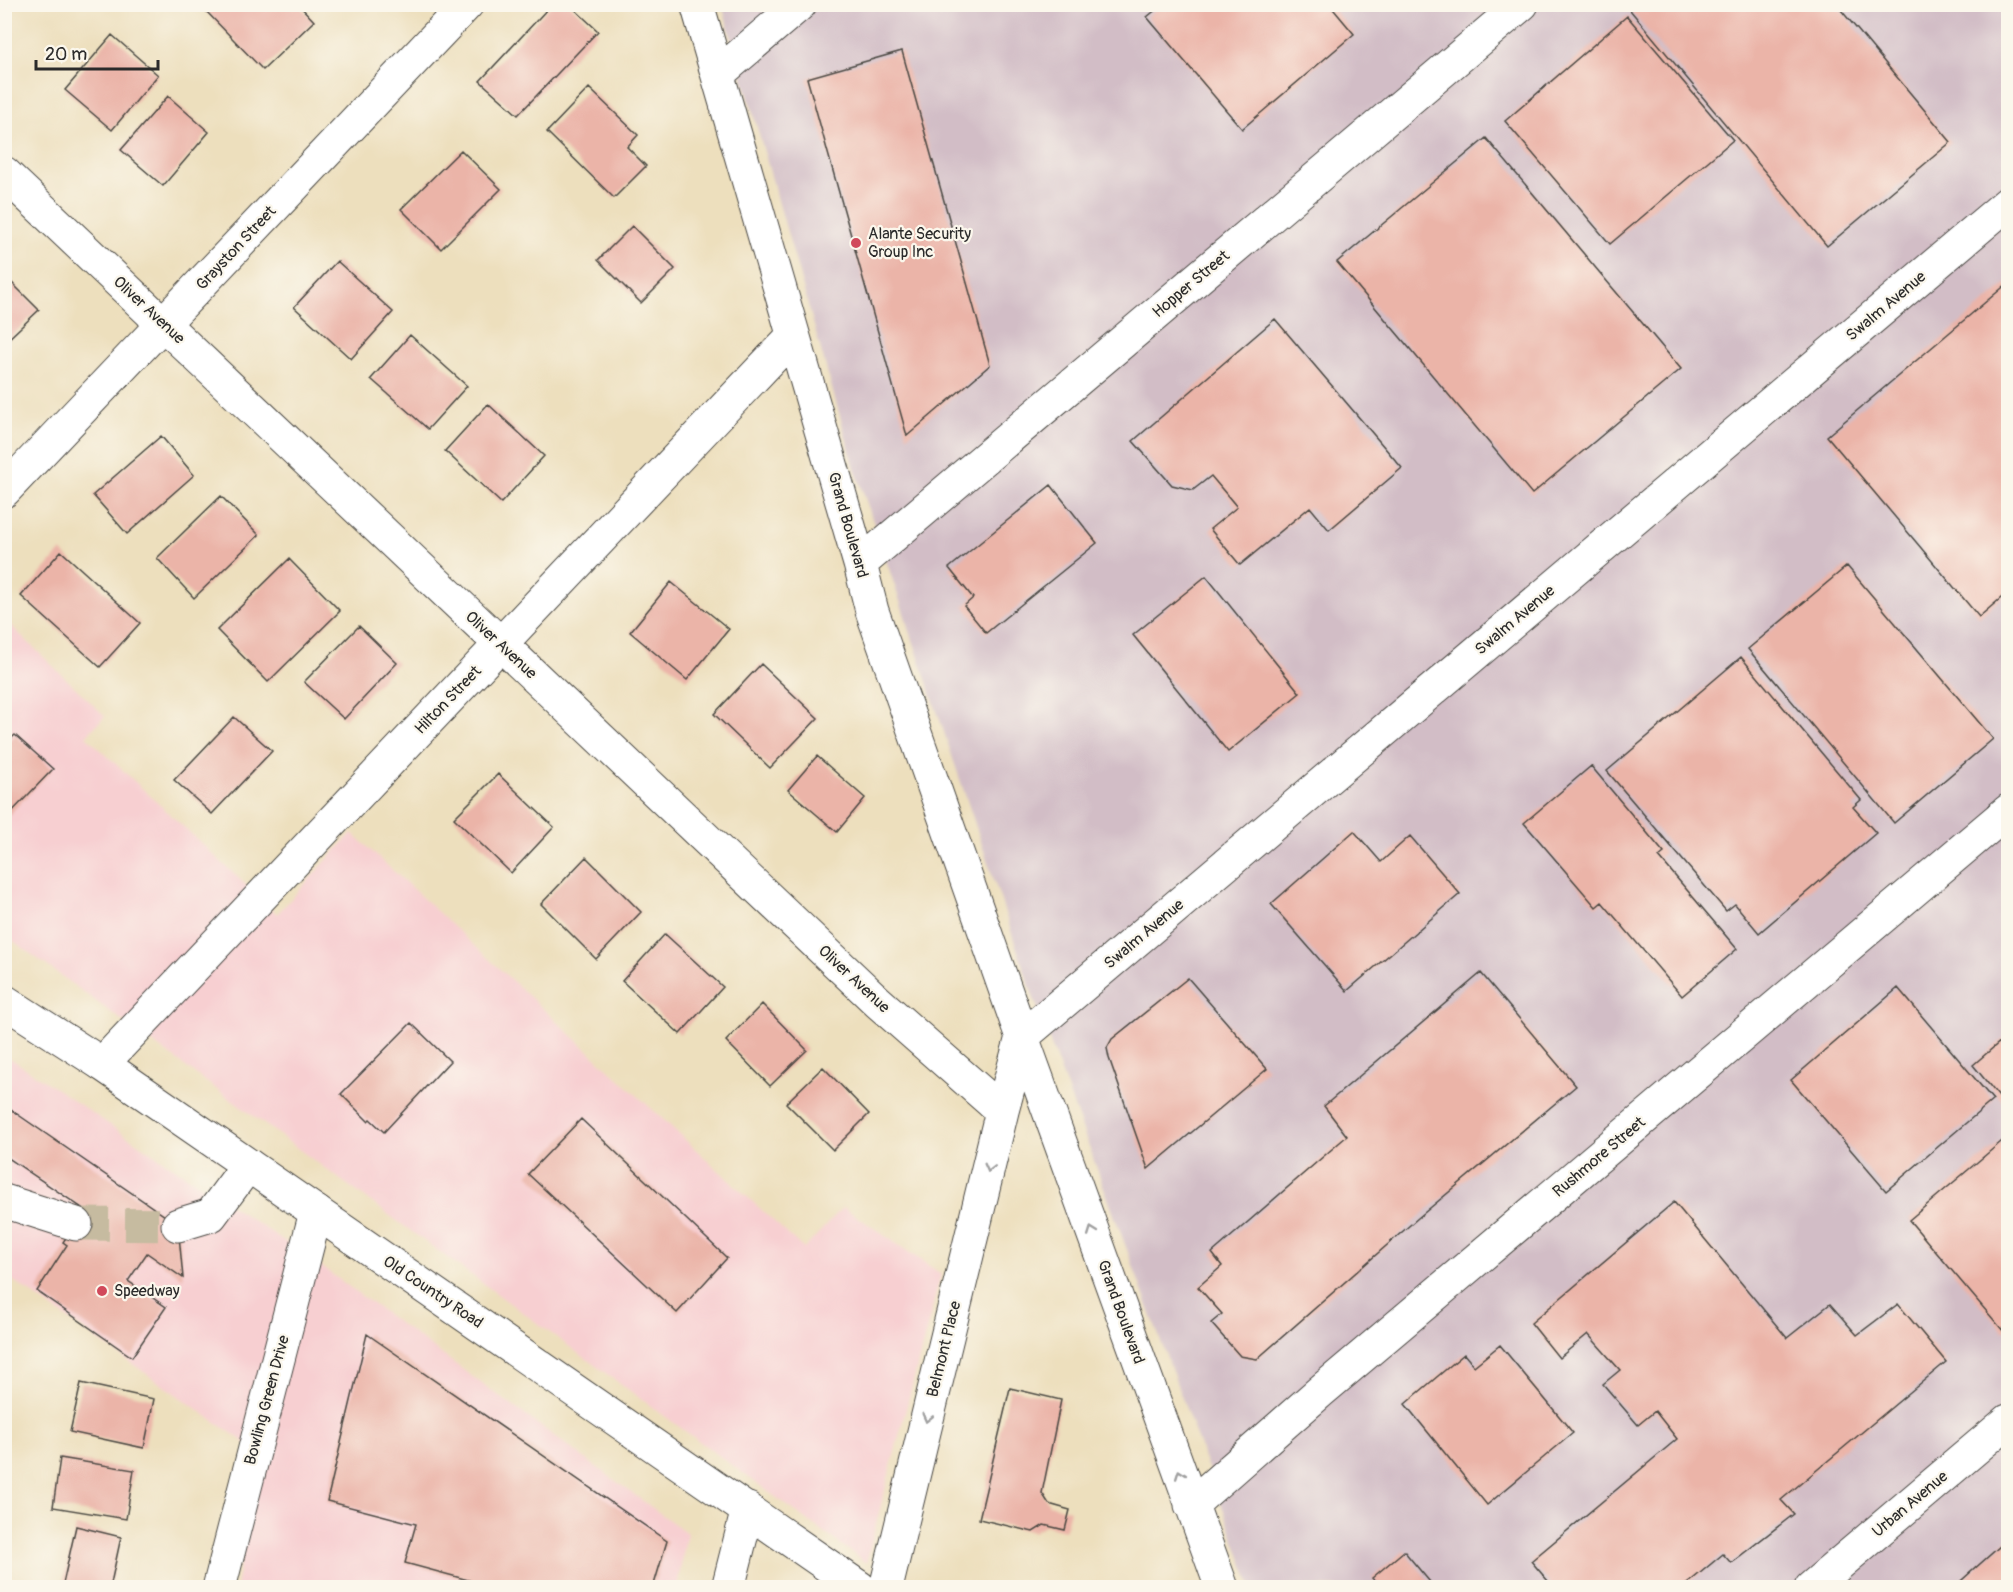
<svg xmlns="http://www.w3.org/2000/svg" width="2013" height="1592" viewBox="0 0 2013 1592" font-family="Pangolin,sans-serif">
<rect width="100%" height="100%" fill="#fbf7ec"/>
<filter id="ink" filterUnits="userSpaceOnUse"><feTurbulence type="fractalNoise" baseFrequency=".0167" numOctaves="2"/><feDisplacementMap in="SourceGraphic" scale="12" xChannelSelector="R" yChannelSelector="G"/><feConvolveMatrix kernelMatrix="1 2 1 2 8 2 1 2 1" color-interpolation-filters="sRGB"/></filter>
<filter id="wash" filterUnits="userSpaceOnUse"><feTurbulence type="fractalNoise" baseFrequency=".008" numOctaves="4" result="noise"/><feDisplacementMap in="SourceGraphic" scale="24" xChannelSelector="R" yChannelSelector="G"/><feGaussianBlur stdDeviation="1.35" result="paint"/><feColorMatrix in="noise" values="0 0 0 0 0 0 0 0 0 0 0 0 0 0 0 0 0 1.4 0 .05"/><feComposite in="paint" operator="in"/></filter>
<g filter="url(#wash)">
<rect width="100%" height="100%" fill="#eddfbd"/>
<path fill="#f7cfd1" d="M4,619L105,716L86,736L277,914L352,833L804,1249L843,1207L941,1274L866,1563L5,935Z
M4,1054L311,1259L687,1533L677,1587H236L260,1453L5,1275Z"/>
<path fill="#d2bdc6" d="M722,5H2008V1587H1252L1033,996L854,465Z"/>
<g id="blocks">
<path fill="#ebb4a8" d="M208,4H298L314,21L263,70L204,9Z
M552,4H569L598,31L518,115L480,81Z
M1163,4H1329L1354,34L1242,129L1147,17Z
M1625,4H1836L1951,142L1827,246Z
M1627,16L1733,140L1610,244L1505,121Z
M112,35L158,75L112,130L65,90Z
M902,51L990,365L907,436L807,78Z
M589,88L638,135L627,147L646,166L614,198L547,132Z
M168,96L209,132L163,186L121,150Z
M1486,138L1681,369L1532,494L1337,262Z
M461,150L501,189L441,249L401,209Z
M632,226L675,269L641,303L598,260Z
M337,261L393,312L351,359L294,307Z
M4,275L39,310L4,343Z
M2008,283V592L1979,617L1827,436Z
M1275,319L1402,468L1329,530L1310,507L1240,565L1210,529L1237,507L1211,476L1193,490L1172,485L1133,441Z
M410,335L467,386L428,429L371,379Z
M488,404L544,456L501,503L445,451Z
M161,436L194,475L127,534L93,495Z
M1051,485L1097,543L986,633L964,606L973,598L949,568Z
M221,496L259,535L194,598L157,558Z
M61,551L140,623L100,667L21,596Z
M289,559L340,611L268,682L217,630Z
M1847,566L1993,739L1894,823L1748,649Z
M1206,576L1300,693L1228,752L1133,635Z
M671,582L729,629L687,680L630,632Z
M359,626L397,663L344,719L304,682Z
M1741,657L1861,800L1853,807L1876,833L1759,933L1735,904L1726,911L1607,771Z
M761,664L818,718L770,768L714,714Z
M234,717L272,751L212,814L174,780Z
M15,735L53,769L4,820V745Z
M817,756L865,798L837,832L788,790Z
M1591,766L1664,853L1659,857L1737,949L1682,996L1602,902L1596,907L1524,823Z
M498,774L554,827L511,873L454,818Z
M1354,831L1381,862L1410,836L1460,894L1347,991L1271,904Z
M586,857L641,912L596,959L541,904Z
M665,934L723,987L680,1034L622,981Z
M1481,973L1576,1086L1418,1218L1257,1359L1240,1356L1211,1323L1222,1314L1198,1287L1222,1266L1212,1253L1347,1136L1324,1106Z
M1188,978L1267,1069L1148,1169L1109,1058L1107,1048L1112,1039Z
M1898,988L1993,1100L1886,1191L1791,1080Z
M762,1004L807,1050L770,1086L726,1041Z
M411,1023L450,1061L384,1132L370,1119L368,1121L341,1094Z
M2008,1035V1108L1973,1065Z
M823,1067L869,1114L833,1150L786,1103Z
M4,1105L178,1225L183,1278L147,1253L128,1281L166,1307L132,1357L37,1291L67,1245L63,1242L85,1210L4,1155Z
M581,1119L727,1258L677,1313L528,1174Z
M2008,1136V1328L2004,1332L1909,1220Z
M1674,1202L1787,1338L1830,1304L1857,1335L1898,1304L1946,1362L1781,1500L1794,1514L1731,1563L1723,1554L1682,1588H1554L1531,1561L1677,1439L1655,1411L1638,1425L1603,1384L1620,1370L1588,1334L1559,1358L1531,1323Z
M367,1334L667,1541L653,1588H470L472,1581L405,1563L416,1524L327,1501Z
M1500,1345L1573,1433L1487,1505L1405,1404L1464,1354L1474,1366Z
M81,1383L154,1399L144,1448L70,1432Z
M1010,1388L1061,1400L1042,1493L1049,1504L1070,1510L1065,1530L1044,1525L1033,1532L979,1519Z
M60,1458L134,1470L126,1519L53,1507Z
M76,1526L121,1537L110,1588H62Z
M2008,1539V1588H1953Z
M1404,1551L1435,1588H1381L1372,1578Z"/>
</g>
</g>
<g filter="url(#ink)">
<use href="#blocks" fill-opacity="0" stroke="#484641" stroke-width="1.5"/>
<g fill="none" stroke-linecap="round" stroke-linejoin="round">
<path stroke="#c6bba0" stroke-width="33" stroke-dasharray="33 16" stroke-linecap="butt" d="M76,1224L178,1225"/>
<defs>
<path id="minor" d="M697,4L860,564L872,611L1022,1037L1222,1588
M718,74L800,4
M4,173L878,1002L1002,1111
M4,491L467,4
M860,564L1522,4
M1022,1037L2008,203
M102,1064L793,336
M4,1201L76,1224
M178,1225L211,1215L248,1165
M1191,1505L1321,1391L2008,811
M219,1588L316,1212
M728,1588L748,1509
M886,1588L1002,1111L1022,1037
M1811,1588L2008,1421"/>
<path id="major" d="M4,1001L102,1064L860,1588"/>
</defs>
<use href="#minor" stroke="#484641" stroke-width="35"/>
<use href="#major" stroke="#484641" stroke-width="35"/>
<use href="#minor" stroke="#fff" stroke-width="33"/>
<use href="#major" stroke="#fff" stroke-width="33"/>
</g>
<defs><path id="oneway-chevron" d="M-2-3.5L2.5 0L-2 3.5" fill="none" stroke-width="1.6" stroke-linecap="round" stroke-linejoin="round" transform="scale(1.5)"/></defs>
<g stroke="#a0a0a0">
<use href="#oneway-chevron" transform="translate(989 1168) rotate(104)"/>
<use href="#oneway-chevron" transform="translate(1092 1231) rotate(-110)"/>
<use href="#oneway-chevron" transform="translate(927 1418) rotate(104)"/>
<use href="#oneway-chevron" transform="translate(1180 1474) rotate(-110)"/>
</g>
</g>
<g fill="#d1495b" stroke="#fbf7ec" stroke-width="2">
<circle cx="856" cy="243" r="6"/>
<circle cx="102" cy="1291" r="6"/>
</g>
<g text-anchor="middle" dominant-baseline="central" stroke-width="4.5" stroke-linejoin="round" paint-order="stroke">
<g font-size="16" fill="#2b2b2b" stroke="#fbf7ec" text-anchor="start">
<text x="868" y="234">Alante Security<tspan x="868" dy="18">Group Inc</tspan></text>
<text x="114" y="1291">Speedway</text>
</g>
<g font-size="16" fill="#2b2b2b" stroke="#fbf7ec">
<text transform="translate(236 248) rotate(-47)">Grayston Street</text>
<text transform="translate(1191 284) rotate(-40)">Hopper Street</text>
<text transform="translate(1886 306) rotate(-40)">Swalm Avenue</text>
<text transform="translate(149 310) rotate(43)">Oliver Avenue</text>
<text transform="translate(848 525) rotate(74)">Grand Boulevard</text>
<text transform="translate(1515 620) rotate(-40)">Swalm Avenue</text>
<text transform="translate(501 645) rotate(43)">Oliver Avenue</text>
<text transform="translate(448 700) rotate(-46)">Hilton Street</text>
<text transform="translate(1144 934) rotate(-40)">Swalm Avenue</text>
<text transform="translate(854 979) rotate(43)">Oliver Avenue</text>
<text transform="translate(1599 1157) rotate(-40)">Rushmore Street</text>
<text transform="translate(433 1292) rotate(34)">Old Country Road</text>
<text transform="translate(1121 1312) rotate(70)">Grand Boulevard</text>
<text transform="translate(944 1349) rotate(-76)">Belmont Place</text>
<text transform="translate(267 1400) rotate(-75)">Bowling Green Drive</text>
<text transform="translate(1910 1504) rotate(-40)">Urban Avenue</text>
</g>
</g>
<rect width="2013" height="1592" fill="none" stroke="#fbf7ec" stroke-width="24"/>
<path d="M36 60v9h122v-9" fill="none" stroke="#2b2b2b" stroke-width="3"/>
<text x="45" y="60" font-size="18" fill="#2b2b2b" stroke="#fbf7ec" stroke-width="4.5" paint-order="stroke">20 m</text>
</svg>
